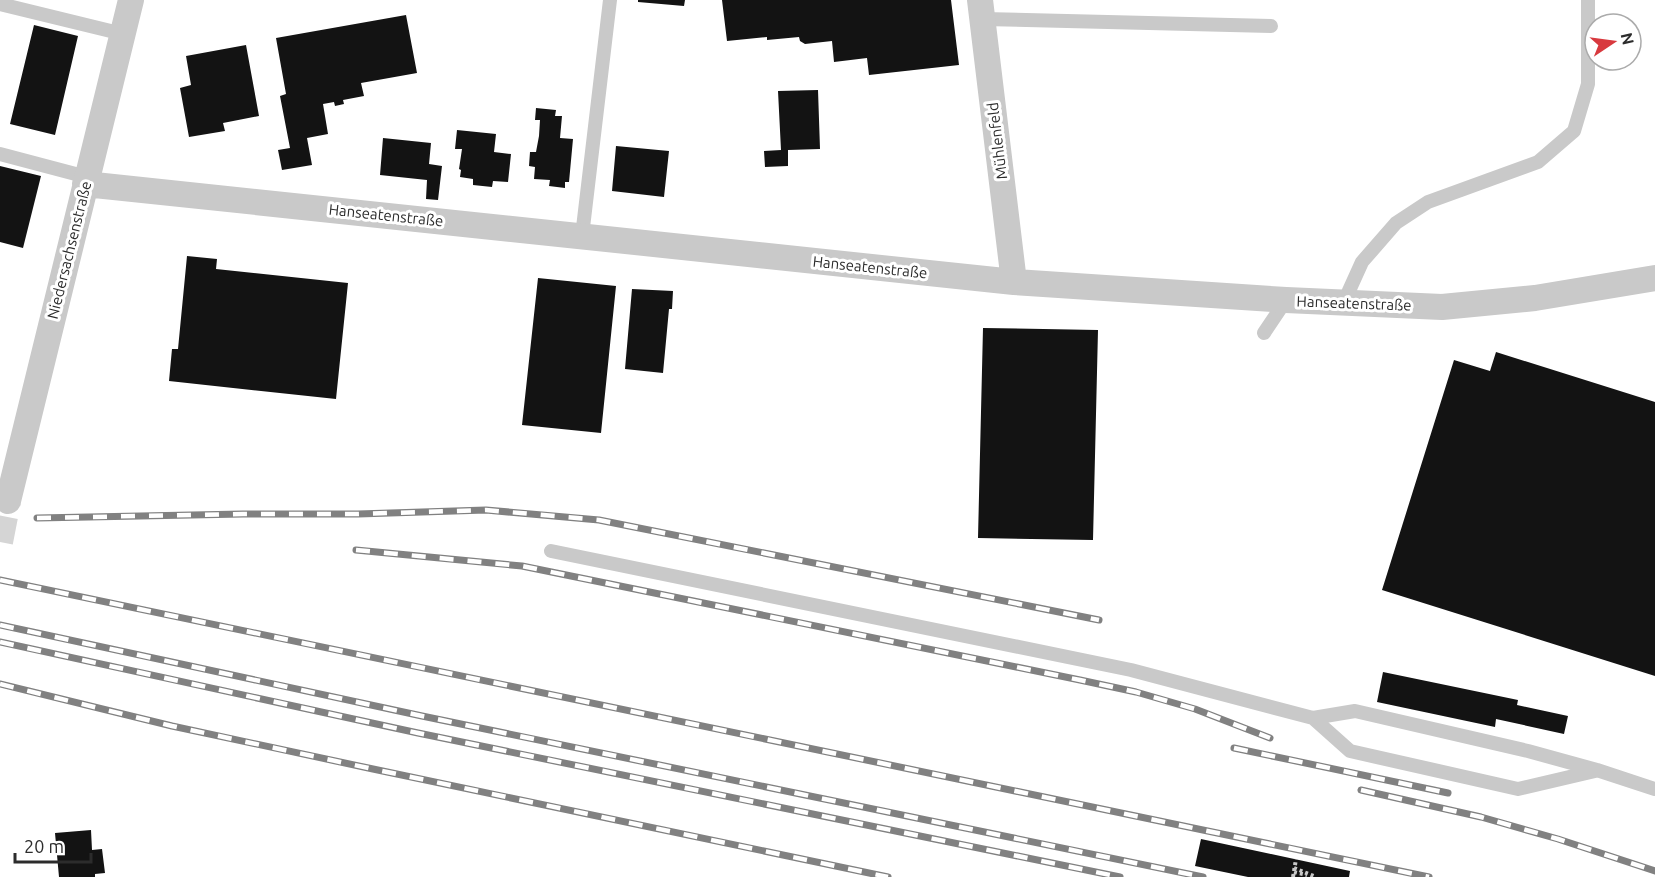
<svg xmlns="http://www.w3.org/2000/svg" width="1655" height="877" viewBox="0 0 1655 877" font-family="Ubuntu,sans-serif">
<rect width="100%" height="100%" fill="#fff"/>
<path fill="#131313" d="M638,0H685L684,6L638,2Z
M722,0H951L959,65L869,75L867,58L834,62L832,41L805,44L800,41L799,37L767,40V37L727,41Z
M406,15L417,73L361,83L364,96L343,100L344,104L335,106L334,102L323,104L328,134L307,138L312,165L282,170L278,150L290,148L280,96L286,94L276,38Z
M34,25L78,36L55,135L10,124Z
M246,45L259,116L223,123L225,131L189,137L180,88L191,85L186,56Z
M818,90L820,149L788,150V166L765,167L764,151L781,150L778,91Z
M536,108L556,110L555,116H562L560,138L573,139L569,182H565V188L549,186L550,180L534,179L535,167L529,166L530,152H536L539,136L540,120H535Z
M457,130L496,134L494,152L511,154L508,182L493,181L492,187L473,185V179L460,177L461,170L459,169L462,149H455Z
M383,138L431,143L429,164L442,166L438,200L426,199L427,180L380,175Z
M616,146L669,151L664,197L612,191Z
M0,166L41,176L23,248L0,242Z
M187,256L217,259L216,269L348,283L336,399L169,381L172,349H178Z
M538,278L616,286L601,433L522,425Z
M632,289L673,291L672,309H669L663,373L625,369Z
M983,328L1098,330L1093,540L978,538Z
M1496,352L1655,402V676L1382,590L1454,360L1490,371Z
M1383,672L1518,700L1517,705L1568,716L1564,734L1496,719L1495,727L1377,702Z
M91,830L92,850L102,849L105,873L95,874V877H59L55,833Z
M1201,839L1350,871L1349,877H1248L1195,866Z"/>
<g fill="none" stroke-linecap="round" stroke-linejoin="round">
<path stroke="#d5d5d5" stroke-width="26" stroke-dasharray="26 13" stroke-linecap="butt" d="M0,542L8,501"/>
<path stroke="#c9c9c9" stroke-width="4" stroke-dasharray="3 3" stroke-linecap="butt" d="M1294,868L1316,877
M1294,872L1307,875
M1293,877L1296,859"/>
<path stroke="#c9c9c9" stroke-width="14" d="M0,4L123,34
M983,19L1271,26
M0,154L87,177
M582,236L610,0
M1343,304L1362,262L1396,223L1428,202L1538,162L1574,131L1588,84V0
M1264,333L1286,300
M551,551L1131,670L1313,718L1355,711L1528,751L1597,770L1655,789
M1313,718L1350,751L1518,789L1595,771"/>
<path stroke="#c9c9c9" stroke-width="26" d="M980,0L1014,282
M85,184L1014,282L1286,300L1442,307L1535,298L1655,278
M8,501L131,0"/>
<defs>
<path id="rail" d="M37,518L243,514H358L486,510L599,520L1099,620
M356,550L522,566L1080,680L1136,692L1195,709L1270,738
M0,580L1429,877
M0,625L422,716L1203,877
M0,642L418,733L1120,877
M0,684L172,726L373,769L888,877
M1234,748L1448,793
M1361,790L1481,817L1558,839L1655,871"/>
</defs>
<use href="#rail" stroke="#818181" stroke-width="7"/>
<use href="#rail" stroke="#fff" stroke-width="4.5" stroke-dasharray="14" stroke-linecap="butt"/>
</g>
<g text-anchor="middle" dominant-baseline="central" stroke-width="6" stroke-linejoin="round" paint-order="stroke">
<g font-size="15" fill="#2c2c2c" stroke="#fff">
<text transform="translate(997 141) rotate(-97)">Mühlenfeld</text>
<text transform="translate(386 215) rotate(6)">Hanseatenstraße</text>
<text transform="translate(69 250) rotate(-76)">Niedersachsenstraße</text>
<text transform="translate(870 267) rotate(6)">Hanseatenstraße</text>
<text transform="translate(1354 303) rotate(2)">Hanseatenstraße</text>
</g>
</g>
<g transform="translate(1613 42) rotate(77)"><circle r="28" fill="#ffffff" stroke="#ababab" stroke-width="1.5"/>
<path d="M0-4.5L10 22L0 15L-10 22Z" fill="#d8393e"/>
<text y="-9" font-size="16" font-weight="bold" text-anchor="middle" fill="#2c2c2c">N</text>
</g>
<path d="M15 853v9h76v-9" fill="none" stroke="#2c2c2c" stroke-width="3"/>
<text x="24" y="853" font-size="18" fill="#2c2c2c" stroke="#ffffff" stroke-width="4.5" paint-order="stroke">20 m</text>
</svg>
